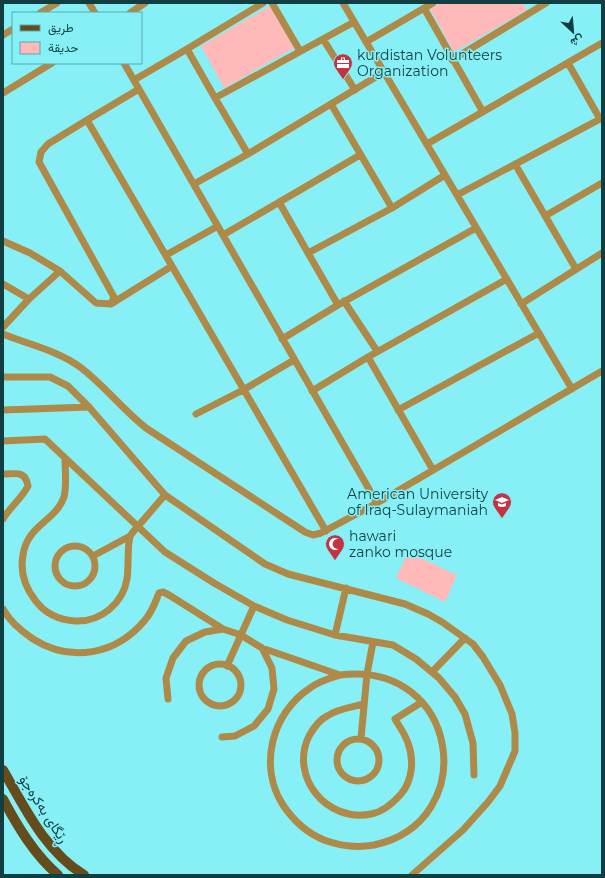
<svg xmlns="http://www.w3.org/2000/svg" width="605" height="878" viewBox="0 0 605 878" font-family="Montserrat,Vazirmatn,sans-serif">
<rect width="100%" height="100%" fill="#87f0f6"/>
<path fill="#feb9b8" d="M441,3H523L527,10L454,52L430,9Z
M270,6L294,48L224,88L201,46Z
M408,552L457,575L445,602L396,578Z"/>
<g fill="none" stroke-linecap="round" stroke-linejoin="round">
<path stroke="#ae8947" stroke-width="7" d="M89,3L95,13
M272,3L300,51
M343,3L572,389
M424,8L483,112
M40,13L57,3
M130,13L145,3
M3,35L13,29
M323,39L355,90
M366,42L433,3
M452,60L546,3
M124,63L377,503
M568,63L600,119
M134,80L187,49
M3,93L52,63
M215,98L187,49L263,3
M331,104L392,208
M87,120L326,531
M427,144L602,43
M248,154L384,72
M515,164L576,269
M194,184L248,154L215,98L354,22
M457,195L602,118
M279,202L308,253
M545,216L602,183
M223,235L360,155
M3,241L30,253L60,271
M166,255L218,226
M3,284L29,299
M344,301L377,351
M111,304L172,266
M521,304L602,253
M338,305L476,228
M3,327L29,299L60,271L96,303L111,304L114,297L39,162L41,152L48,144L87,120L139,89
M3,334C27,344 59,351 80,367C104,385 122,409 146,428L305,532L313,535L321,533L377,503L602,371
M282,339L338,305L308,253L392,208L445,175
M3,377H50L68,386L89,407L165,495L265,564L288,574L405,604L428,614L442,622L473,644L483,657L500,685L512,714L515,733V751L500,786L488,802L463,830L412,875
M312,391L368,357
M3,410L89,407
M398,410L539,333
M196,414L243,390L294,360
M3,441L45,439L165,552L214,583L254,606L287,620L335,635L393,645L416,659L439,678L455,697L465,714L473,743L474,775
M65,458C65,470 67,485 64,497C56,521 27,525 23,555C20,571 25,587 35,600C45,614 59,620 76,621C101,622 123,603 127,579C129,568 127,546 130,537C131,533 137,528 139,525C148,515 156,505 165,495
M433,470L368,357L507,279
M3,474C16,474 25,470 28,486C22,498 10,507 3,519
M55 566a20 20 0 1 1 40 0a20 20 0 1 1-40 0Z
M93,556L130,536
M3,609C10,622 21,631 33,639C71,663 116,655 145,620C152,612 155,603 159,593L163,592L169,595L223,629L241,635L262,648L340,675C460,660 482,822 374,845C357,848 340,846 324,840C307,833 293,820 283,805C258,766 272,713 310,688C319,681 330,678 340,675
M335,635L346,588
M199 685a21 21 0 1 1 42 0a21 21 0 1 1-42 0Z
M227,666L254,606
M432,672L465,638
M168,699L166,678L173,658L186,641L205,632L223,629
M364,704C352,707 337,709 327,716C319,720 313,729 309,736C289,777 327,823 371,814C383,812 393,803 401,794C413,780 414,759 408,743C405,734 399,726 395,719L422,702
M222,737L235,736L254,726L268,709L274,689L272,668L262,648
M361,738L367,674L373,642
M337 760a21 21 0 1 1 42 0a21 21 0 1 1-42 0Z"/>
<path stroke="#654c1d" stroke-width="10" d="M3,770C25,808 45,851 84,875
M3,799C18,827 34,854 58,875"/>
</g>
<defs>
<symbol id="office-pin" viewBox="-11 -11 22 30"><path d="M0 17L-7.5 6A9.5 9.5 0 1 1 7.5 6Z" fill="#c43342" stroke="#87f0f6"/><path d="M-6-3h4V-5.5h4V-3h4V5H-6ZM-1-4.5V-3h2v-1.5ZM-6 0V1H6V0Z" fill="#fff"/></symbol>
<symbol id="university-pin" viewBox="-11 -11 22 30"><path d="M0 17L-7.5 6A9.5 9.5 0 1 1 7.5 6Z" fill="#c43342" stroke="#87f0f6"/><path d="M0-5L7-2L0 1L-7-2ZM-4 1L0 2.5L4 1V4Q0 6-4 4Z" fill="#fff"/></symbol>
<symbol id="mosque-pin" viewBox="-11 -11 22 30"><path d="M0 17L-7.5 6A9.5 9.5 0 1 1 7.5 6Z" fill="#c43342" stroke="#87f0f6"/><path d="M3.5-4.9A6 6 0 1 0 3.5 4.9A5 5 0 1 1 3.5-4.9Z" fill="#fff"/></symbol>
</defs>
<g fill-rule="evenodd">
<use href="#office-pin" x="332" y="52" width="22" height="30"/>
<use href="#university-pin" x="491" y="491" width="22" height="30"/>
<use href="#mosque-pin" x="324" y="533" width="22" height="30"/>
</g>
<g text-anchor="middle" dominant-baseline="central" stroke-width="3" stroke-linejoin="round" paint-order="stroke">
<g font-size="14" fill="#103e41" stroke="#87f0f6" text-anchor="start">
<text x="357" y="55">kurdistan Volunteers<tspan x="357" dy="16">Organization</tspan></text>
<text x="488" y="494" text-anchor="end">American University<tspan x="488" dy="16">of Iraq-Sulaymaniah</tspan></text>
<text x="349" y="536">hawari<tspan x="349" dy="16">zanko mosque</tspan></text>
</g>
<g font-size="14" fill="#103e41" stroke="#87f0f6">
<text transform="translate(44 809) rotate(57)">ڕێگای بەکرەجۆ</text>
</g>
</g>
<rect width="605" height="878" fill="none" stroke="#103e41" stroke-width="8"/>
<rect x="12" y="12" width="130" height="52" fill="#87f0f6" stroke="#57a9ae"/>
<rect x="20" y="25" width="20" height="6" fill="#654c1d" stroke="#57a9ae"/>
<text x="48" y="32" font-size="12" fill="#103e41">طريق</text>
<rect x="20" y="42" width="20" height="12" fill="#feb9b8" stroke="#57a9ae"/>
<text x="48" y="52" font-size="12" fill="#103e41">حديقة</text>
<g transform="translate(573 32) rotate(154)" stroke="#87f0f6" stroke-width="3" paint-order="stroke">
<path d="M0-3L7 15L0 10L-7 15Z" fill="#103e41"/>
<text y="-6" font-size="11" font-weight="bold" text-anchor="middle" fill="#103e41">ش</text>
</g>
</svg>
